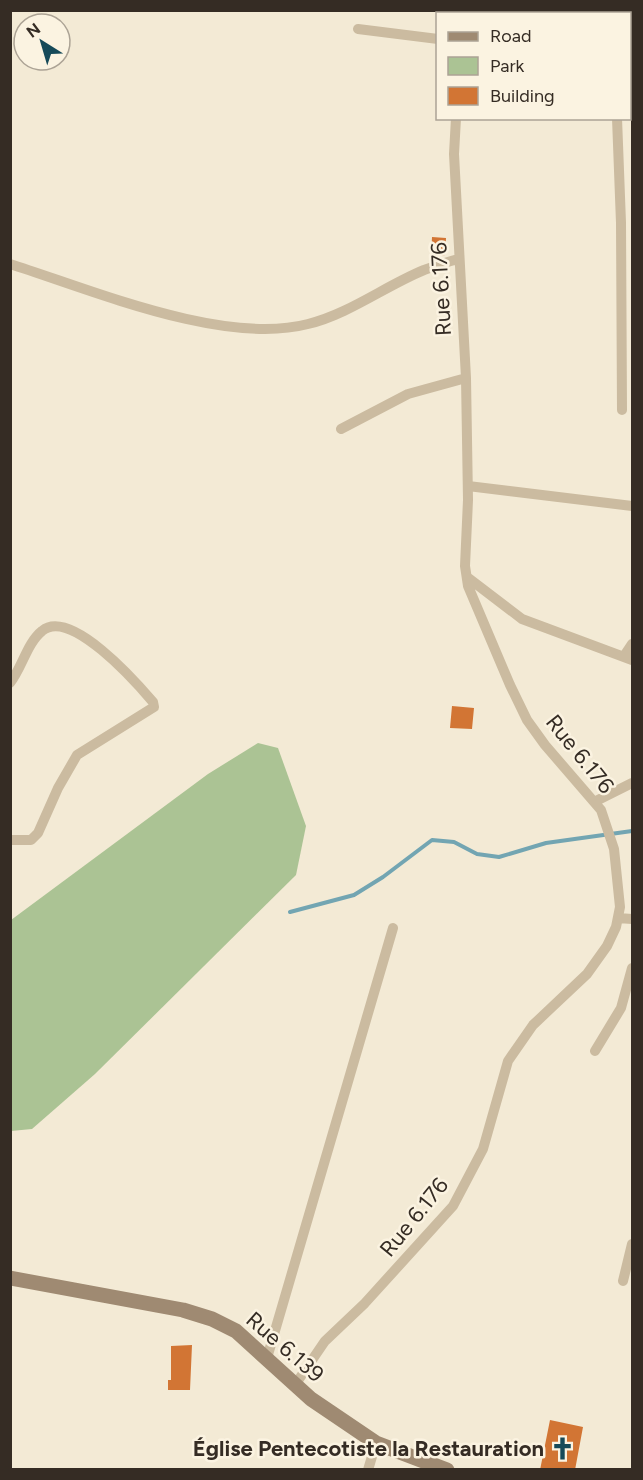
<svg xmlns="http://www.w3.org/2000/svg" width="643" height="1480" viewBox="0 0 643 1480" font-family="Figtree,sans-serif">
<rect width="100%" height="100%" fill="#f3ead5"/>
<path fill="#abc394" d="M258,743L278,748L306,826L296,875L95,1074L32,1129L11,1131V920L208,774Z"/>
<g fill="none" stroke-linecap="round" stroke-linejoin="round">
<path stroke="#72a5b2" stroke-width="4" d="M290,912L354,895L383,877L432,840L454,842L477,854L499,857L546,843L632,831"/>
</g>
<path fill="#d27534" d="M432,237L446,238L445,255L431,258Z
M452,706L474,708L472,729L450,728Z
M192,1345L190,1390H168V1380H171V1346Z
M550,1420L583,1427L575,1470H540Z"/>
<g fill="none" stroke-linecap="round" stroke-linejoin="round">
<path stroke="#cbbba0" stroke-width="10" d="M448,10L449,14
M607,14L618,10
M358,29L438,39
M630,91H632
M617,118L621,223L622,410
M10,264C92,290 224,346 308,324C349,314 385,286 424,270C435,266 447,262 458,259
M341,429L408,394L466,378
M468,486L632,506
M467,577L522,619L632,660
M624,656L632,644
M10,683C22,668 27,643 42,631C70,607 136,682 153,702L154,707L77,755L58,788L38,833L31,840H10
M596,801L632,783
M618,918L632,919
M595,1051L621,1008L632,968
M623,1281L632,1244
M267,1358L393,928
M295,1385L325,1341L365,1303L453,1206L483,1149L508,1061L533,1025L587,974L607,946L616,927L620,907L614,849L601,810L545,745L527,720L510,685L468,586L465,566L468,500L466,378L454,154L456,118
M368,1470L376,1443"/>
<path stroke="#9f8a72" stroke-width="15" d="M10,1278L183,1310L212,1319L236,1331L311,1399L376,1443L447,1470"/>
</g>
<defs>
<symbol id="church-bare" viewBox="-9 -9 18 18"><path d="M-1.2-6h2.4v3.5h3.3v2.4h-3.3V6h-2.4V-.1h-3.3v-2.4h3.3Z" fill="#164a59" stroke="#fbf3e1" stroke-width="2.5" paint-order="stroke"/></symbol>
</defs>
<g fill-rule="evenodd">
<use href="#church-bare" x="546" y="1432" width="33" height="33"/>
</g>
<g text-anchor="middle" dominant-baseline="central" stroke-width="5" stroke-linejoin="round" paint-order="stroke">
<g font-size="22" fill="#352c24" stroke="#fbf3e1">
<text transform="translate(441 289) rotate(-93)">Rue 6.176</text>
<text transform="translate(580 754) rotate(51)">Rue 6.176</text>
<text transform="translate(414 1217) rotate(-51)">Rue 6.176</text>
<text transform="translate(285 1347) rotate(41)">Rue 6.139</text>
</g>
<g font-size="22" font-weight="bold" fill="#352c24" stroke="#fbf3e1" text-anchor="end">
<text x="544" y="1448">Église Pentecotiste la Restauration</text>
</g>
</g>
<rect width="643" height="1480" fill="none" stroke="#352c24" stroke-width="24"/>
<rect x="436" y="12" width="195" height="108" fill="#fbf3e1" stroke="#aca395" stroke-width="1.5"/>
<rect x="448" y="32" width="30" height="9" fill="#9f8a72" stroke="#aca395" stroke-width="1.5"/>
<text x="490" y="42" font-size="18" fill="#352c24">Road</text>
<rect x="448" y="57" width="30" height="18" fill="#abc394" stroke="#aca395" stroke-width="1.5"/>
<text x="490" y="72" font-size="18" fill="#352c24">Park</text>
<rect x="448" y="87" width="30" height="18" fill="#d27534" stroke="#aca395" stroke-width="1.5"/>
<text x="490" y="102" font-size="18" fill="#352c24">Building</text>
<g transform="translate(42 42) rotate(323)"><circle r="28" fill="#fbf3e1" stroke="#aca395" stroke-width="1.5"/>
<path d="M0-4.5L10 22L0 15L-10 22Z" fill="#164a59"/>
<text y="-9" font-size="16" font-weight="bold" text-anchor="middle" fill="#352c24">N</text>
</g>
</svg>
